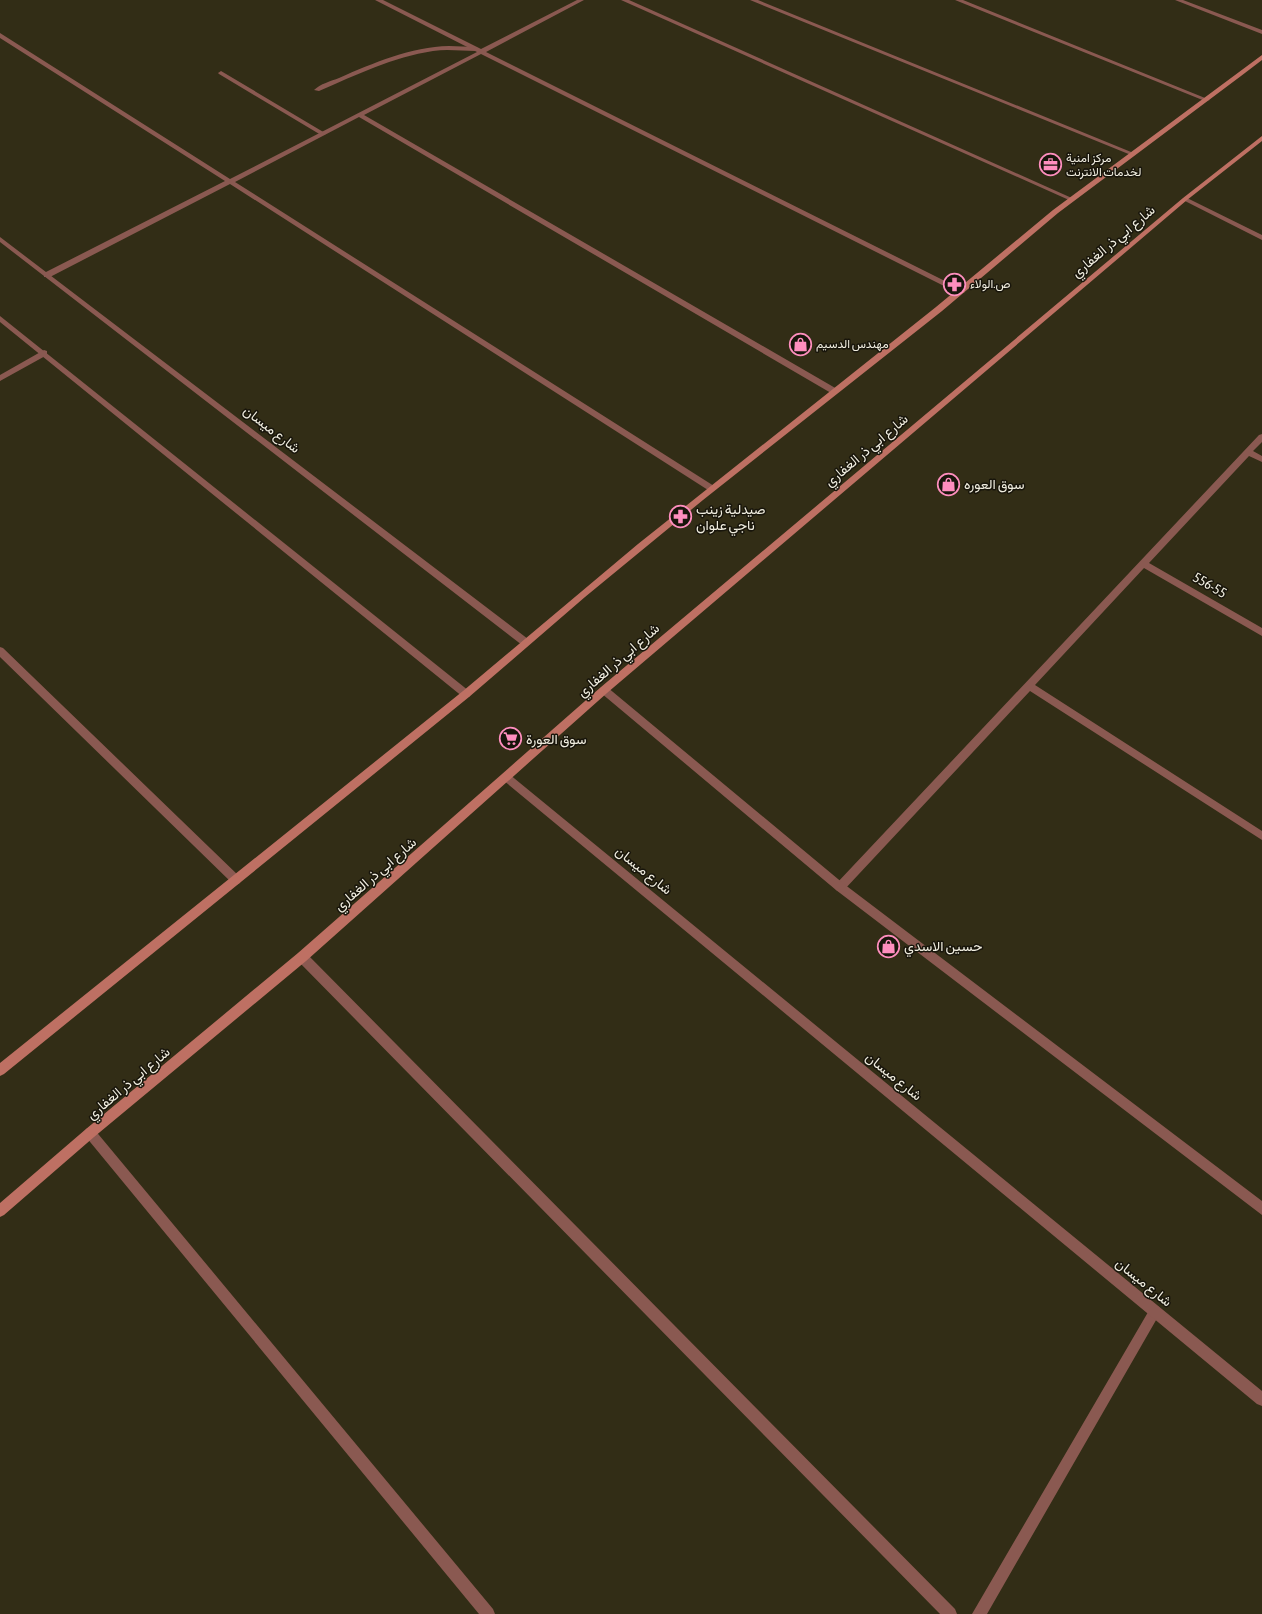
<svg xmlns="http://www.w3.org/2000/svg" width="1262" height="1614" viewBox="0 0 1262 1614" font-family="'Asap Condensed',Vazirmatn,sans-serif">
<rect width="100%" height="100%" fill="#322d16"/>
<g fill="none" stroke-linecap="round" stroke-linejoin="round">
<path fill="#8a5951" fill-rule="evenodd" d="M449,46L476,47L479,49L476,51C462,51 447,49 433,51C393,57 356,75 319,91L314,90C320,84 331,81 339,78C373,63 411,47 449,46Z
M221,71L325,133L326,134L321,135L219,74L218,73Z"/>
<path fill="#8a5951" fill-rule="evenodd" d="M375,0H383L481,49L577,0H584L486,52L965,291L964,293H958L481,54L364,115L837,389V393H831L359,117L235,182L714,486V490H708L230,184L50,277H44V273L225,181L0,38V33L230,179L477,52Z
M621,0H629L1074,199L1069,200Z
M750,0H758L1136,154L1131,155Z
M955,0H963L1210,100L1205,101Z
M1175,0H1183L1262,30V34Z
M1183,198H1187L1262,235V240L1183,200Z
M44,350L47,351V355L0,381V375Z
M1262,434V442L1253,451L1262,456V462L1249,456L1149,563L1262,628V636L1144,568L1035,685L1262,831V840L1030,691L844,890L840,892L836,890L835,887L836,884L1259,435Z
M0,647L3,648L240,877L241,880L240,883L236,885L232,883L0,657Z
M302,952L306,953L955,1609L957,1614H940L298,961L297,957L298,953Z
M90,1127L94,1129L493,1609L495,1614H479L86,1137L84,1133L86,1129Z
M1155,1305L1159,1307L1161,1311L1159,1315L987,1614H972L1151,1307Z"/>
<path fill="#8a5951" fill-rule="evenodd" d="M0,237L528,639L530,642L528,645H522L0,242Z
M0,316L469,691L471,694L469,697H463L0,322Z
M604,686L607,687L844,884L1262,1201V1215L836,890L601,693L599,690Z
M506,773L509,774L1262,1391V1406L1257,1404L503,780L501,777L503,774Z"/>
<path fill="#be7063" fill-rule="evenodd" d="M1262,55V60L1241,76L1058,213L942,311L703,500L585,597L469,697L4,1074L0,1076V1063L463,691L638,544L936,307L1053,210Z
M1262,136V141L1187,200L607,693L306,961L94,1137L4,1215L0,1217V1203L86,1129L298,953L601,687L1183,198Z"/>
</g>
<defs>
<symbol id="office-ring" viewBox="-11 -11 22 22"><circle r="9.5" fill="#18150b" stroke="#fe8ebe" stroke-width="1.5"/><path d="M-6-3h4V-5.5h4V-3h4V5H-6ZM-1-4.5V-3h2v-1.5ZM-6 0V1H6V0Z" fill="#fe8ebe"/></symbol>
<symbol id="pharmacy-ring" viewBox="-11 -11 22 22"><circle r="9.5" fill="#18150b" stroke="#fe8ebe" stroke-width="1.5"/><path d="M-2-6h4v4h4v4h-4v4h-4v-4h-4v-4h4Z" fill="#fe8ebe"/></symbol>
<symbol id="shop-ring" viewBox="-11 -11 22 22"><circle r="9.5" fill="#18150b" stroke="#fe8ebe" stroke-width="1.5"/><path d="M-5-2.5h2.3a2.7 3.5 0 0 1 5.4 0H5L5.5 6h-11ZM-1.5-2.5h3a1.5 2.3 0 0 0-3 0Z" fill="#fe8ebe"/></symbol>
<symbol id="supermarket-ring" viewBox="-11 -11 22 22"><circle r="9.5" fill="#18150b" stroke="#fe8ebe" stroke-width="1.5"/><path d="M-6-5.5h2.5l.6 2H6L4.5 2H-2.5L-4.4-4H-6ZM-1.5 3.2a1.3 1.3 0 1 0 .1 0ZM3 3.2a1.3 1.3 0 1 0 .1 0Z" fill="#fe8ebe"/></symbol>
</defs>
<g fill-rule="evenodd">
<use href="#office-ring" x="1038" y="152" width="25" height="25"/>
<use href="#pharmacy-ring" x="942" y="272" width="25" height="25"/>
<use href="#shop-ring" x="788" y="332" width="25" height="25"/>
<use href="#shop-ring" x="936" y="472" width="25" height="25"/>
<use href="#pharmacy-ring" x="668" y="504" width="25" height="25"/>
<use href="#supermarket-ring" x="498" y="726" width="25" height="25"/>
<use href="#shop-ring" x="876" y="934" width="25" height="25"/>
</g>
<g text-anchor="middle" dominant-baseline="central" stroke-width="3" stroke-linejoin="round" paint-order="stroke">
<g font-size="12" fill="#f1eee0" stroke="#18150b" text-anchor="start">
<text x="1066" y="158">مركز امنية<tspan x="1066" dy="14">لخدمات الانترنت</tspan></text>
<text x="970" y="284">ص.الولاء</text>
<text x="816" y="344">مهندس الدسيم</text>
</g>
<g font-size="14" fill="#f1eee0" stroke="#18150b">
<text transform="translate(1113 241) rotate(-40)">شارع ابي ذر الغفاري</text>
<text transform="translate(272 429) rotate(38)">شارع ميسان</text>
<text transform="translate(866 450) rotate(-40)">شارع ابي ذر الغفاري</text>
<text transform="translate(1210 585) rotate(30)">556-55</text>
<text transform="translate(618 660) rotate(-41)">شارع ابي ذر الغفاري</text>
<text transform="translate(644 870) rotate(39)">شارع ميسان</text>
<text transform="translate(375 874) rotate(-41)">شارع ابي ذر الغفاري</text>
<text transform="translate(894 1076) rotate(39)">شارع ميسان</text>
<text transform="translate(128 1083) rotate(-40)">شارع ابي ذر الغفاري</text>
<text transform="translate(1144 1282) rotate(39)">شارع ميسان</text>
</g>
<g font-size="14" fill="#f1eee0" stroke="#18150b" text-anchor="start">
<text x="964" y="484">سوق العوره</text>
<text x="696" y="509">صيدلية زينب<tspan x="696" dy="16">ناجي علوان</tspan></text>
<text x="526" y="739">سوق العورة</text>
<text x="904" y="946">حسين الاسدي</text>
</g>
</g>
</svg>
